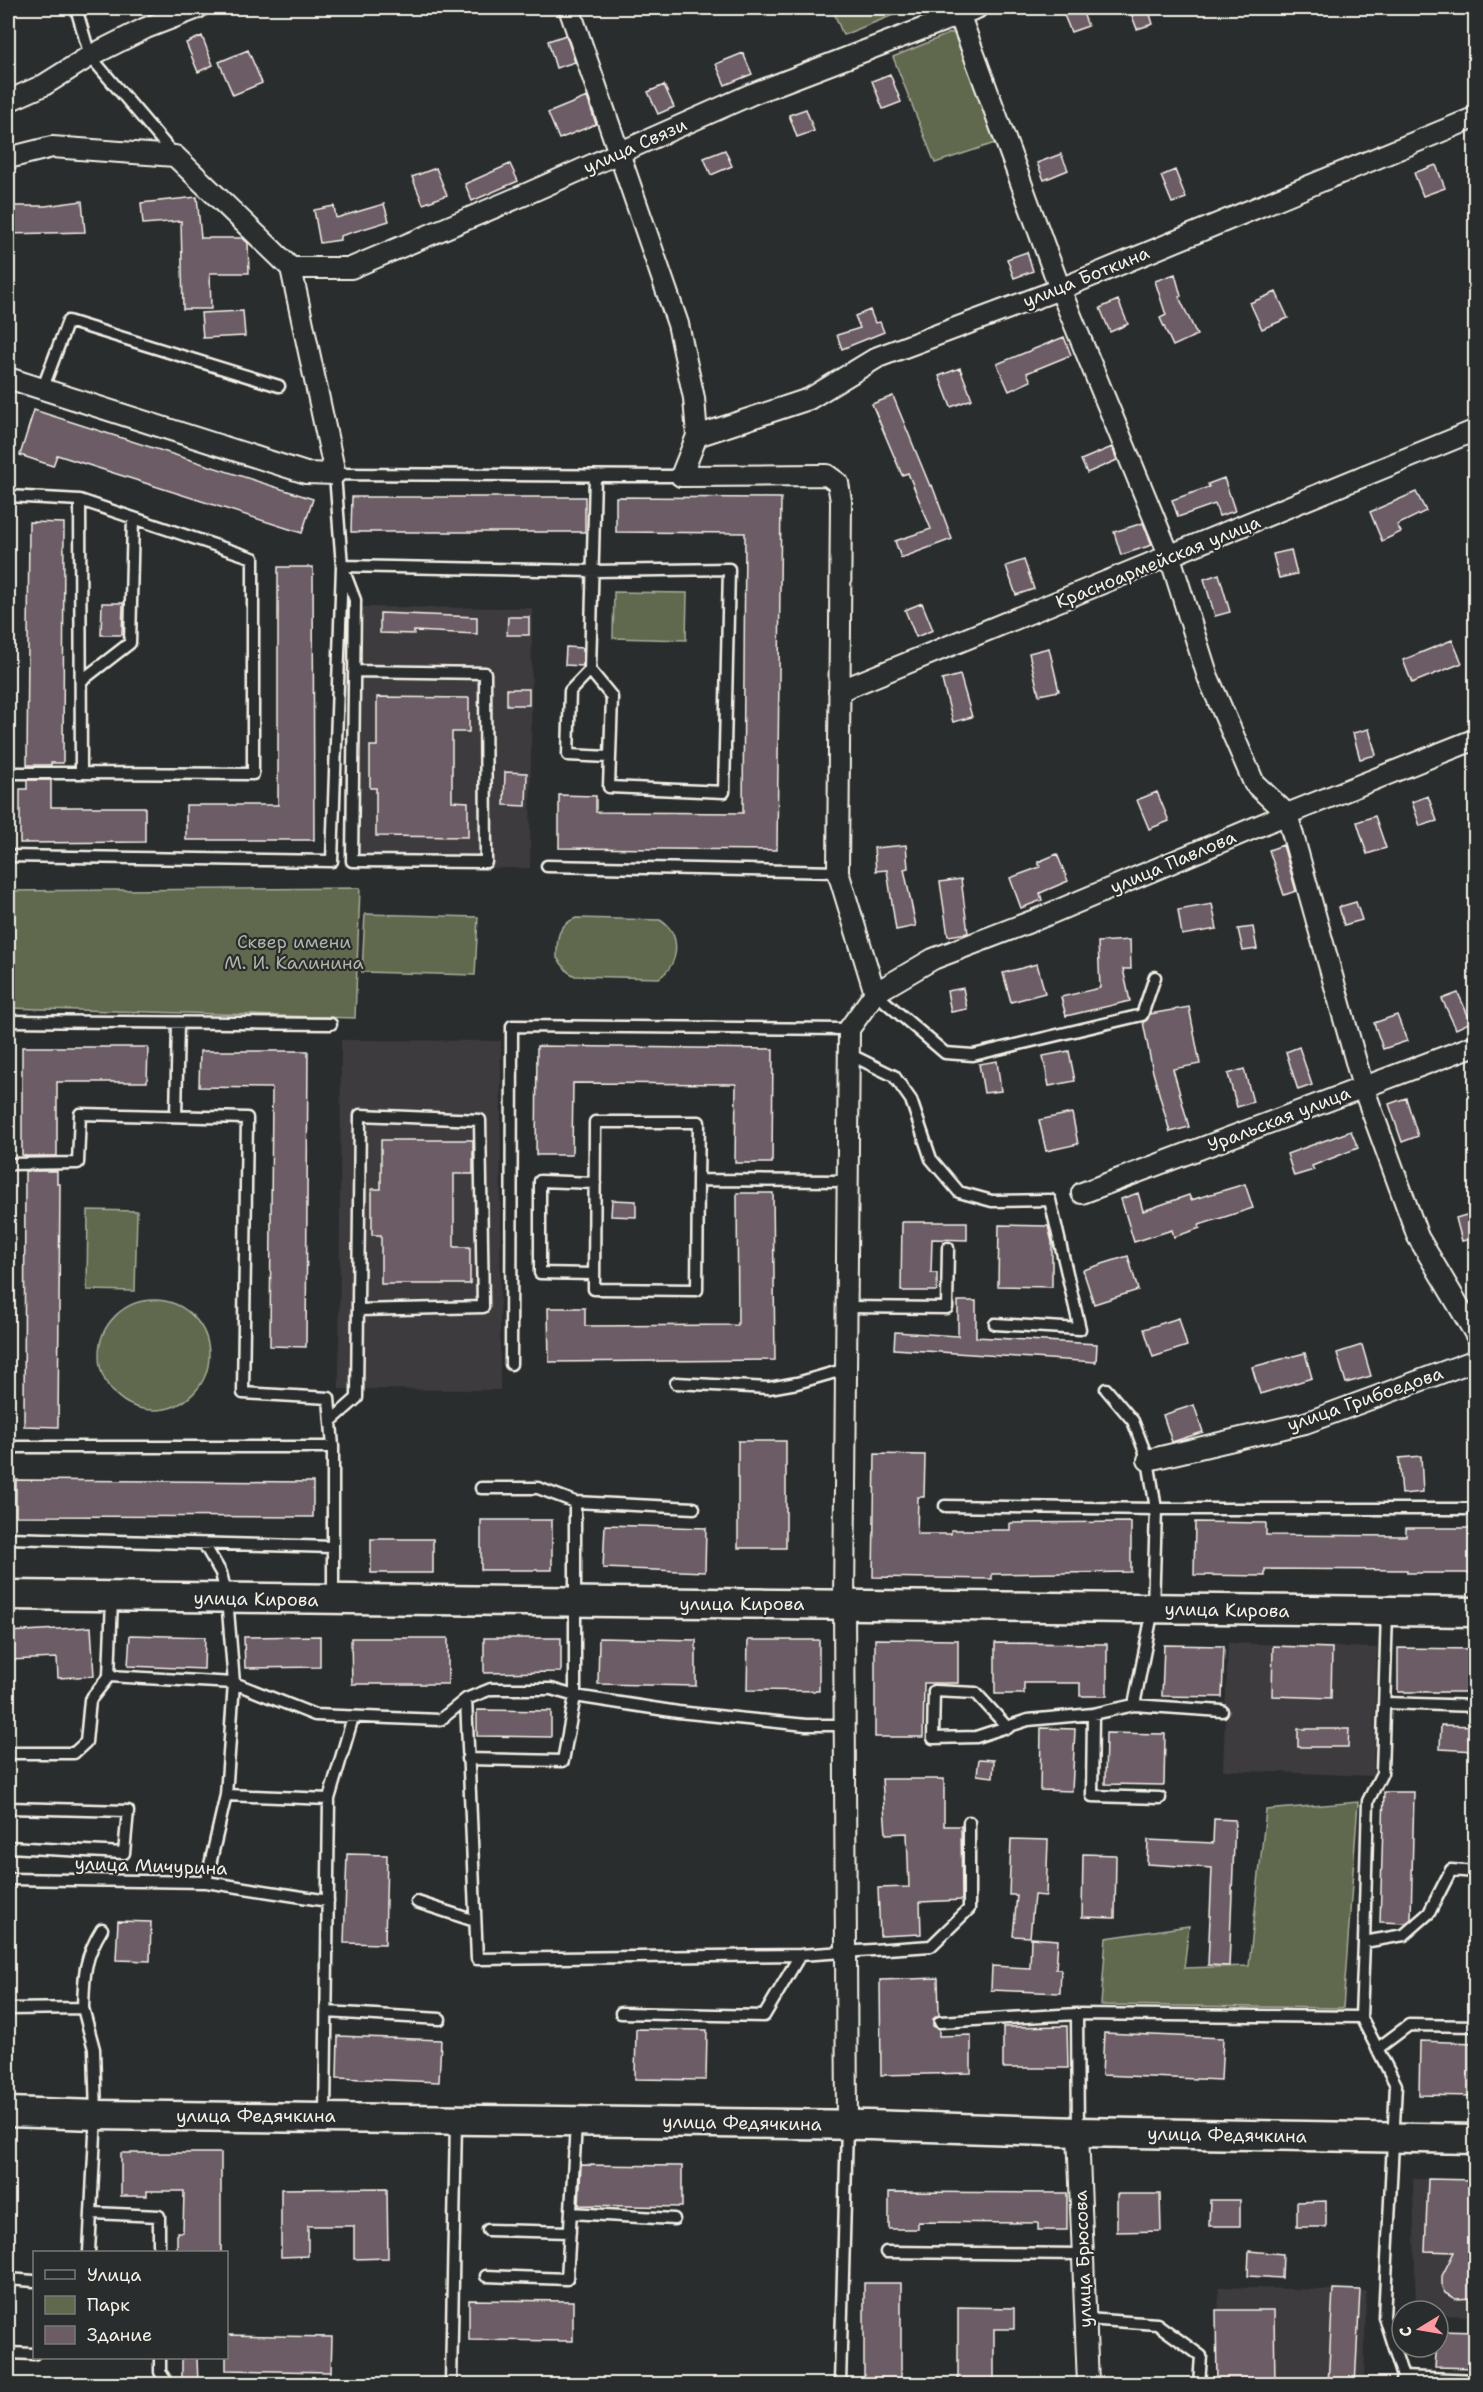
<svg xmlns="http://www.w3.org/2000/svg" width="1483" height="2392" viewBox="0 0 1483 2392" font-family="'Shantell Sans',sans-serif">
<rect width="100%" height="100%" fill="#2a2d2e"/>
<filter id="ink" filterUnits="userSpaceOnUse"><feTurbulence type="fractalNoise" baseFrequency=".0167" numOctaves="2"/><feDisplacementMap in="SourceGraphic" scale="12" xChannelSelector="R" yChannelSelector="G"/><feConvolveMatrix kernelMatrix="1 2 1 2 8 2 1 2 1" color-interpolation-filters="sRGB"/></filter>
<g filter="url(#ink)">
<path fill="#3e3b3e" d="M346,607L532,608L530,868L344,867Z
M341,1040L501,1041L500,1390L339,1389Z
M1228,1643L1377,1648L1373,1776L1223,1770Z
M1413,2179L1475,2180V2316L1438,2315V2311H1416Z
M1219,2287L1366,2291L1364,2384H1217Z"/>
<path fill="#60684e" stroke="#aaac9b" stroke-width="1.5" d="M832,8H911L843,35Z
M953,32L998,142L935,163L893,57Z
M614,592L687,593L686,640L613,638Z
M360,888L355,1018L8,1008V891Z
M365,914L478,917L475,975L362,972Z
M576,918L660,920C682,934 680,964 659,978L575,976L568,972L557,958C557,940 556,926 576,918Z
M88,1210L137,1211L135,1291L87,1290Z
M99 1355a55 55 0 1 1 110 0a55 55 0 1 1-110 0Z
M1358,1802L1343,2008L1101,2005L1106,1938L1189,1926L1184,1968L1249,1966L1266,1810Z"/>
<path fill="#6c5c65" stroke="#f4f1e8" stroke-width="1.5" d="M1061,8H1081L1088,26L1071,32Z
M1129,8H1148L1153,24L1137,29Z
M566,35L575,62L556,68L548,41Z
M202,36L213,65L198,72L186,43Z
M248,50L262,83L233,95L219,62Z
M743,53L752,74L725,85L716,64Z
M890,74L901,102L883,109L872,81Z
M664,85L674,107L658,114L648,92Z
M587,97L596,124L559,139L548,113Z
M806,109L814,131L797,137L789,115Z
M725,150L732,166L711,175L704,158Z
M1061,154L1068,170L1044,180L1037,163Z
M510,164L518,181L472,201L465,184Z
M1436,165L1445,188L1423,196L1414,173Z
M436,168L447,195L423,204L412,177Z
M1175,170L1186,198L1172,203L1161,176Z
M197,197L201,238H242L248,243L249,273H210L211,309H183L181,221L143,224L141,203Z
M82,201L85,232L8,234V206H45Z
M384,204L389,221L340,236V240L320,243L314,210L334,206L336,218Z
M1027,252L1033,271L1014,278L1007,259Z
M1175,274L1181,296L1179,297L1197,335L1173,346L1160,318L1166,315L1155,281Z
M1276,292L1288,318L1262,329L1250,303Z
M1118,300L1128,324L1110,332L1100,308Z
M870,310L875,323L880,322L884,332L842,349L837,335L860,328L855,316Z
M243,311L245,336L203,338L201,313Z
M1064,337L1071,355L1027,373L1031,381L1009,391L997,364Z
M960,368L972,399L951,407L939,376Z
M893,396L930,486L932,485L952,539L901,558L895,541L931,529L908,473L902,475L872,404Z
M34,410L313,499L302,533L57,455L53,466L20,455Z
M1112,447L1117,460L1087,473L1081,460Z
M1224,478L1235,511L1219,516L1215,504L1178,517L1172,500L1209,487L1208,484Z
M1416,492L1426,511L1397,525L1401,532L1382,541L1370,512Z
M352,497H585V532H351Z
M616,497L781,498L777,850L559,848V795L596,796V812L743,813L745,533L616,532Z
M29,522L64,523L63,763H51V765H27Z
M1143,523L1152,545L1121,555L1114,532Z
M1291,550L1297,574L1279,578L1273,554Z
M1024,560L1034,589L1016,595L1006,566Z
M278,567H313L314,840H186V805H278Z
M1219,574L1230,612L1215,616L1204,579Z
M102,603H123L122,635H101Z
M922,603L933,630L916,637L905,610Z
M380,613L477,617V634L414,631V634L380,633Z
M508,617H529V635H507Z
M1452,640L1462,663L1412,683L1403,660Z
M566,647L583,648V666L565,665Z
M1049,648L1059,691L1039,695L1029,653Z
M960,675L972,717L953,722L942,680Z
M507,689H529V705H507Z
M377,697L469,698V732H452V801L468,802V837L376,836V788H370V746H377Z
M1369,729L1376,755L1360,759L1353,733Z
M505,772L527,773L526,806L504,805Z
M27,780H51V807H145V842L20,843V789H27Z
M1157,792L1169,821L1149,829L1137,800Z
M1428,796L1437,821L1420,826L1412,802Z
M1375,816L1386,848L1367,854L1357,822Z
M906,845L908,868L904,869L916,926L896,930L887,870L876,871L874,848Z
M1283,845L1296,891L1284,895L1269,850Z
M1057,854L1068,881L1040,893L1042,900L1021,908L1010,878L1040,867L1038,862Z
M961,879L968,933L948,936L940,882Z
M1356,902L1362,920L1344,925L1339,907Z
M1212,904L1217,929L1182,935L1178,910Z
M1253,927L1257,949L1243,951L1238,929Z
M1130,940L1131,969H1123L1130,1001L1066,1016L1061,997L1100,988L1098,942Z
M1037,964L1045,993L1011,1002L1003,973Z
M963,988L967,1009L951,1012L947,991Z
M1458,993L1471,1022L1456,1029L1442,999Z
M1189,1007L1200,1064L1173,1069L1189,1127L1170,1132L1153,1072L1143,1022L1147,1020L1150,1014Z
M1397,1015L1407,1041L1383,1049L1374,1023Z
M537,1046L773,1049L772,1163H735L736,1084L573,1083L572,1155H536Z
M22,1047H148L147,1082H57V1156H26L22,1155Z
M1299,1047L1312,1085L1298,1090L1286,1052Z
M200,1051H308L306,1347L270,1346L272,1088L199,1087Z
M1069,1051L1075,1081L1049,1086L1043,1056Z
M997,1061L1001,1091L984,1093L979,1064Z
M1244,1069L1253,1102L1237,1107L1228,1074Z
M1406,1098L1418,1136L1402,1142L1389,1104Z
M1072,1113L1078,1144L1046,1151L1039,1120Z
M1351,1131L1358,1148L1312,1166L1314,1170L1294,1176L1287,1154Z
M381,1140H473V1174H454V1247H470V1284H381V1235H372V1189H381Z
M25,1171H57V1184H60L58,1427L24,1426Z
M1245,1184L1253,1208L1199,1225L1200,1228L1174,1237L1172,1230L1134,1242L1121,1199L1138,1193L1143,1211L1189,1195L1191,1200Z
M737,1193H773L775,1360L549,1362L548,1308H585V1326L738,1325Z
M612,1200L636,1201V1217L611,1216Z
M1476,1212V1238L1462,1241L1456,1218Z
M902,1222H967V1240L932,1239L931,1273H937V1291H901Z
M999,1225L1048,1226L1052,1242V1287L998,1286Z
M1128,1256L1138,1290L1094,1304L1083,1270Z
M958,1301H976V1337L1097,1344L1096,1362L894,1349L895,1332L958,1336Z
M1179,1318L1187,1346L1153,1357L1144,1329Z
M1362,1345L1371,1376L1346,1383L1337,1353Z
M1305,1353L1312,1378L1260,1394L1252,1367Z
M1194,1405L1203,1432L1172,1442L1163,1415Z
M738,1441H786V1548H738Z
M875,1454L925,1455L924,1497H918L917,1534H951V1530H1010V1523L1131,1522V1572L992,1574V1579L873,1577Z
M1421,1456L1423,1492L1402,1494L1399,1458Z
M16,1480L313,1482V1517L16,1516Z
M481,1520H552V1570H481Z
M1195,1522L1266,1523V1535L1406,1536V1528H1476V1573H1407V1570L1265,1569V1576L1194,1575Z
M605,1525L706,1528L705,1572L603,1568Z
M371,1539H433V1573H371Z
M91,1627L94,1676L58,1678L57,1658L8,1660V1632Z
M130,1635L205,1637L204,1669L128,1666Z
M320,1636V1667L245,1668L244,1637Z
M351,1638H448V1684H352Z
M484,1638H561V1672L484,1673Z
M599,1638L696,1640V1686L598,1684Z
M875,1639L958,1640V1683H924L923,1737H875Z
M748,1640H819V1691L747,1690Z
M995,1643L1107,1644V1696H1080V1683H1024V1694H995Z
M1164,1645L1224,1646L1222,1697L1162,1696Z
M1273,1646L1332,1648L1331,1698L1272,1696Z
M1398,1648L1476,1649V1692H1398Z
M477,1710L551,1711V1737L477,1736Z
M1441,1725L1476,1726V1751L1440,1749Z
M1041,1728L1075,1729L1072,1791L1040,1790Z
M1298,1729H1349L1348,1747H1298Z
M1106,1733L1165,1734L1164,1785L1105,1784Z
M979,1759L994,1760L993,1777L977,1775Z
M882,1779H944V1826H961L962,1900L920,1902L921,1934L880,1936L878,1888L909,1887L907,1833L886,1834Z
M1384,1792H1414L1411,1919L1406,1923L1380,1922Z
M1214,1819L1235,1820L1229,1966L1208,1965L1212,1868L1147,1864L1148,1840L1213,1843Z
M1011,1839L1048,1840L1046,1896L1034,1895L1030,1937L1013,1936L1017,1895H1009Z
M347,1854L387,1855L385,1944L344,1943Z
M1083,1854L1116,1855L1115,1918L1082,1917Z
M118,1921L151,1922L150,1961L116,1960Z
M1031,1938L1058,1940L1056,1969H1061L1060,1993L991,1990L992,1966L1030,1968Z
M938,1978L939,2015L933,2019V2026L939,2029V2036L971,2035V2073L881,2075L880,1980Z
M1067,2026L1068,2068H1003V2027Z
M636,2029L707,2030L706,2080L635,2079Z
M1104,2033L1223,2038L1221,2080L1102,2075Z
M338,2036L441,2040L439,2082L337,2078Z
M1420,2041L1476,2043L1474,2096L1419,2095Z
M121,2153H221V2253H177V2232H183L184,2191H147V2196H121Z
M581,2165L682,2166V2207L579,2205Z
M1428,2179L1476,2180V2298L1455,2299L1445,2293L1442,2287V2276L1454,2252L1425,2251Z
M387,2188L388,2258L354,2259V2226H308V2256L281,2257V2189Z
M889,2192L1067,2193V2230H1038V2223L918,2222V2229H889Z
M1117,2194H1160L1161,2231L1117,2232Z
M1210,2200H1240V2226H1209Z
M1326,2201V2227H1297V2202Z
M1249,2251L1283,2254L1282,2278L1248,2276Z
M864,2283H901V2385H864Z
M1333,2289L1360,2290L1355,2385H1328Z
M469,2300L573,2301V2341L469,2340Z
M958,2307L1014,2308V2329H994V2385H958Z
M1216,2310H1274L1275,2385H1217Z
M1438,2331L1476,2332V2368L1435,2367Z
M226,2335L332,2337L331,2372L226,2370Z
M182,2358H197L198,2385H182Z"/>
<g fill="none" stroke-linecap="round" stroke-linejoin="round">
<defs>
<path id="lane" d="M76,8L90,56L175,156
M42,390L68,321L279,386
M8,496L80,500L253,558V774L81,773L80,500
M590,670L570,691L568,755L609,757
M354,671L485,673L486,862L352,861L355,600L342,566L335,474L681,476
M81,681L130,643L133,518
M8,773H81
M8,856L332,861L342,566L593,571L729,569L724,792L609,787L612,697L590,670L595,476
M547,866L838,872
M875,993L945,1053L973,1055L1142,1015L1155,977
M8,1021L331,1024
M849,1054L894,1076L911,1100L931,1159L959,1192L992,1201L1050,1200L1080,1329L995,1324
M176,1116L178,1023
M8,1164L78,1163L80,1114L247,1118L243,1393L329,1398L333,1447V1598
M698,1180L697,1290L594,1289L595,1122H699L698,1180L848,1181
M594,1274L540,1273V1181L595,1183
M847,1307L947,1308L948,1248
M511,1364L512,1026L849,1029
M676,1383L769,1388L797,1383L846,1369
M331,1421L357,1398L360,1115L480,1120L483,1307L358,1310
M8,1447H333
M481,1488H538L575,1502
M945,1506L1156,1509H1476
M8,1538L333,1547
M204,1544L221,1573L227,1598L234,1683L226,1795L206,1882
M109,1676L112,1599
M466,1699L477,1959L800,1955L931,1946L969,1909V1822
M1386,1703L1476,1706
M1134,1705L1222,1711
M1093,1714L1092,1796L1160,1798
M1008,1728L976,1693L934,1691L933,1738L976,1737L1028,1720L1093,1714L1134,1705L1153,1609L1156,1509L1148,1460L1133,1421L1106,1389
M8,1753H74L86,1742L90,1700L109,1676L234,1683L315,1715L440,1720L466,1699L491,1689H551L575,1696L678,1712L806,1725H845
M467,1759L563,1761L575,1696V1502L694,1508
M226,1795L329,1799
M8,1808L128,1811L124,1853L8,1847
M8,1879L206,1882L328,1901
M417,1902L475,1921
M1364,1942L1368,1801L1382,1773L1387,1612
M83,2008C84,1975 84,1958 102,1929
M8,2009L83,2008L94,2049L96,2115L89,2252
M327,2012L440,2019
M621,2013L764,2016L800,1955
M1361,2017L1396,2085L1384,2317L1403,2377L1401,2384
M940,2022L1077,2014
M1377,2049L1409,2025L1476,2026
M325,2117L329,1799L353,1717
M1078,2132L1077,2014L1361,2017L1364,1942L1404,1935L1429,1913L1451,1870L1476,1872
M93,2213L159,2216V2252
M571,2213L674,2219
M488,2230L570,2232
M886,2252L1082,2254
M486,2276L567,2279L576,2124
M8,2279L34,2281
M1086,2319L1157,2324L1201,2356L1199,2384
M8,2353L34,2354
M160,2358V2372L168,2384
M1403,2377L1476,2380
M451,2384L456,2121
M840,2384L847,2127"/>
<path id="street" d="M569,8L678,324L694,398L697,436L681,476L827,475L838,483L841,501L838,872L875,993L849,1029L844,1604L847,2125
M957,8L1060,289L1170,557L1208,677L1254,783L1287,814L1363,1087L1418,1237L1476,1335
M8,101L44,85L90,56L146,28L198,8
M8,158L52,147L175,156L291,268L335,474L306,473L8,378
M291,268H351L524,195L752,94L977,8
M697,436L809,399L878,357L1060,289L1476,117
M839,691L1476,430
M875,993L933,959L1035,920L1287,814L1476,739
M1082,1193L1476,1045
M1148,1460L1305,1423L1476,1360
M1078,2132L1088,2384"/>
<path id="secondary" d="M8,1595L1476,1612
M8,2112L96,2115L869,2125L1078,2132L1476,2139"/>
</defs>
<use href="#lane" stroke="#f4f1e8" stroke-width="15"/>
<use href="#street" stroke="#f4f1e8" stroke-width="24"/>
<use href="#secondary" stroke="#f4f1e8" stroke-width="33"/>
<use href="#lane" stroke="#2a2d2e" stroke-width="10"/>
<use href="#street" stroke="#2a2d2e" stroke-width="20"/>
<use href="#secondary" stroke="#2a2d2e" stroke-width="28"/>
</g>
</g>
<g text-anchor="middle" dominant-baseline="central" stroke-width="4.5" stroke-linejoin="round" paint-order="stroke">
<g font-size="18" fill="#f4f1e8" stroke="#2a2d2e">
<text transform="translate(635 146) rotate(-24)">улица Связи</text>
<text transform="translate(1086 277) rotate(-22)">улица Боткина</text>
<text transform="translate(1158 562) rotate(-22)">Красноармейская улица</text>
<text transform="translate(1173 862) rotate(-23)">улица Павлова</text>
<text transform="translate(1279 1119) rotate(-21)">Уральская улица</text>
<text transform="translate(1365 1399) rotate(-19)">улица Грибоедова</text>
<text transform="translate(256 1599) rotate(1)">улица Кирова</text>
<text x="742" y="1604">улица Кирова</text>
<text transform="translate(1227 1610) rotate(1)">улица Кирова</text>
<text transform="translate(151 1866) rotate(2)">улица Мичурина</text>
<text x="256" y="2116">улица Федячкина</text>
<text transform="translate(742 2123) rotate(1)">улица Федячкина</text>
<text transform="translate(1227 2135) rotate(1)">улица Федячкина</text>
<text transform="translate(1083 2259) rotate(-92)">улица Брюсова</text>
</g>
<g font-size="18" fill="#b1b3a3" stroke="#2a2d2e">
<text x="294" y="942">Сквер имени<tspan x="294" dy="21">М. И. Калинина</tspan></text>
</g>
</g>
<rect width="1483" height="2392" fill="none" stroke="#2a2d2e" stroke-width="30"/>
<rect x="15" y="15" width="1453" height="2362" fill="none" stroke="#f4f1e8" stroke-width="2" filter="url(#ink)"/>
<rect x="33" y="2251" width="195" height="108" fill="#2a2d2e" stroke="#7b7b78" stroke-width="1.5"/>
<rect x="45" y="2270" width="30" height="9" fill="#2a2d2e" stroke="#7b7b78" stroke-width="1.5"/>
<text x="87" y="2281" font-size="18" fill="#f4f1e8">Улица</text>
<rect x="45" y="2296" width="30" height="18" fill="#60684e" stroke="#7b7b78" stroke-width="1.5"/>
<text x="87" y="2311" font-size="18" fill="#f4f1e8">Парк</text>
<rect x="45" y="2326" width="30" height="18" fill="#6c5c65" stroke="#7b7b78" stroke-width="1.5"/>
<text x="87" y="2341" font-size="18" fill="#f4f1e8">Здание</text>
<g transform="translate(1420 2329) rotate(259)"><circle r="28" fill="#2a2d2e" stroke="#7b7b78" stroke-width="1.5"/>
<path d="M0-4.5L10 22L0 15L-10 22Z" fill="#ff9aa2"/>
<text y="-9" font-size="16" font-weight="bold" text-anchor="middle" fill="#f4f1e8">С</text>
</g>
</svg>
